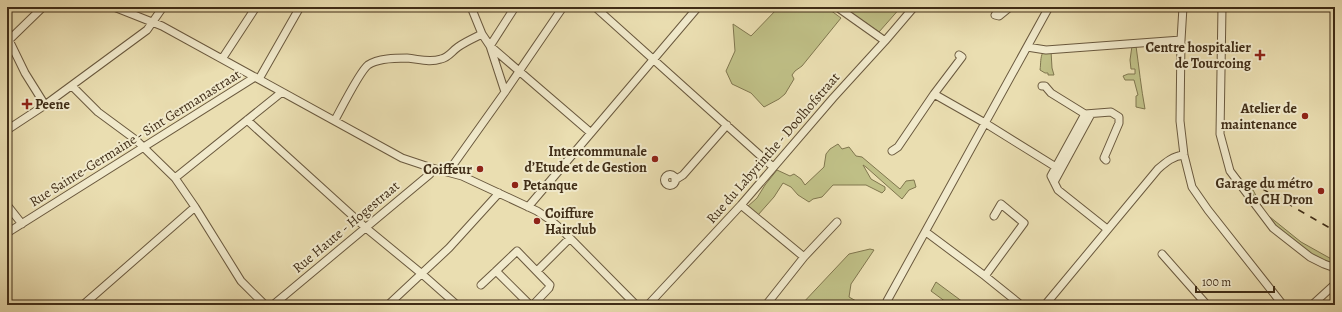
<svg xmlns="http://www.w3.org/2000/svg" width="1342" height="312" viewBox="0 0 1342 312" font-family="Alegreya,serif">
<rect width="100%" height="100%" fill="#eadeb1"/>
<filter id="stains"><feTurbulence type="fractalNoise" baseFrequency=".005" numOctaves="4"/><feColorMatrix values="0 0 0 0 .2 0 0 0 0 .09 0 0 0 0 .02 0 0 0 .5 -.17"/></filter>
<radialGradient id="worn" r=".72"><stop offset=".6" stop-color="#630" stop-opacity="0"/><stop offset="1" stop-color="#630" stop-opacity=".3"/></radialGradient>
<path fill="#bfbf86" stroke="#80764e" d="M776,7H787L788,9L790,7H826L841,18L802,66L795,71L792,75L794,79L785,94L779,99L764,107L751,93L732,84L726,71L735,51L733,24L751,36L777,9Z
M843,7H901L879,32Z
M1132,46H1136C1139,67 1141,88 1145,109L1136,107V96L1138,95L1134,80H1125L1123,76L1128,74H1135V69H1131L1130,60Z
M1051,51L1052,68L1054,75H1048V73H1045L1040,70C1041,63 1040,58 1043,52Z
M838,144L842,149L849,147L856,156L862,157L900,189L906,181L914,180L916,187L909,190L902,199L866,167L863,165L871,179L885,187V190L882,193L866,185H833L822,197L813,199L809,202L798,195L791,187L783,183L774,197L758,215L747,207L757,198L765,185L777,170L790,176L794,174L801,179L805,185L824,167L826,154L830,149Z
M1233,169L1246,185L1252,188L1265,213L1301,242L1335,261V270L1273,228L1230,171Z
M870,249L874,250L851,284L849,297L863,305H801L849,254Z
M936,282L967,305H950L931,291Z"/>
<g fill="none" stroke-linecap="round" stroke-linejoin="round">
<defs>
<path id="minor" d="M114,7L162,26L402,158L432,168L462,176L537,211L549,219L561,229L636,305
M471,7L482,34L490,46L505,92
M595,7L773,167
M837,7L885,41
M1183,7L1181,40L1180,121L1184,155L1192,187L1208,210L1283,305
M1222,7L1220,134L1230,171L1273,228L1310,257L1324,264L1335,268
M995,15L999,16L1010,7
M7,36L25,73L45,105
M7,42L43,7
M490,46L591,133
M490,46L515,7
M1027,47L1046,50L1181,40
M222,59L256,7
M259,79L300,7
M72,86L98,112L136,140L175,178L195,207L241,281L265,305
M1042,86H1045L1051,93L1085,114L1111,112L1119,117V123L1104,158L1106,160
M934,94L985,123L1059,169
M1085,114L1051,176L1058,190L1107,229
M247,120L366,228L422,274L457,305
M335,120C341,109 360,71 368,65C378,58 396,58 407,58C419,59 429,63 441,59C449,57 451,52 458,47C465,42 474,38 482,34
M7,130L45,105L147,30L163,7
M892,151L898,147L934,94L962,57L959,55
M450,172L453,165L505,92L563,7
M664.5 180a5.5 5.5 0 1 1 11 0a5.5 5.5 0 1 1-11 0Z
M175,178L282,92
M675,180L683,175L727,125
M1054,182L1091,114
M7,205L22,224
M741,205L804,257L837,222
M528,207L698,7
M926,232L985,276L1021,305
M7,233L255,77
M1162,254L1207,305
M537,271L570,238
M985,276L1024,223L1001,204L994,216
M481,285L496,271
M83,305L195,207
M273,305L430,174L432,168
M388,305L449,248L499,193
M530,305L496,271L517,251L550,285L549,288L533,305
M648,305L741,205L833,98L885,41L914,7
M766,305L804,257
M886,305L887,301L1049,7
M1045,305L1158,169C1166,162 1173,156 1184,155
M1312,305L1335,284"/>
</defs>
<use href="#minor" stroke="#6a593e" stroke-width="9"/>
<use href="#minor" stroke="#f1eacc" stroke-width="7"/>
<path stroke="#402d17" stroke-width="1.5" stroke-dasharray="7 7" stroke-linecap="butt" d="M1251,180L1259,187L1335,231"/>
</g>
<g fill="#8f2418" stroke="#f1eacc" stroke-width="1.5">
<path d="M1258 49h4v4h4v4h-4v4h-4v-4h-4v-4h4z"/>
<path d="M25 98h4v4h4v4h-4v4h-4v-4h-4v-4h4z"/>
<circle cx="1305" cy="116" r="4"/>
<circle cx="655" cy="159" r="4"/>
<circle cx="480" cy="169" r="4"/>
<circle cx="515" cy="185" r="4"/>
<circle cx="1321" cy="191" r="4"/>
<circle cx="537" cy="221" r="4"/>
</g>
<g text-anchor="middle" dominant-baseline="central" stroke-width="4" stroke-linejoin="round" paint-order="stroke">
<g font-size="14" font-weight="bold" fill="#402d17" stroke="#f1eacc" text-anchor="end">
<text x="1251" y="47">Centre hospitalier<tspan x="1251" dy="16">de Tourcoing</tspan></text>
<text x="35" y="104" text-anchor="start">Peene</text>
<text x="1297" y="108">Atelier de<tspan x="1297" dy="16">maintenance</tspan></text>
<text x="647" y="151">Intercommunale<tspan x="647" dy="16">d’Etude et de Gestion</tspan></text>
<text x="472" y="169">Coiffeur</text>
<text x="1313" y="183">Garage du métro<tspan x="1313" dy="16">de CH Dron</tspan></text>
<text x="523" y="185" text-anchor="start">Petanque</text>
<text x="545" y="213" text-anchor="start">Coiffure<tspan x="545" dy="16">Hairclub</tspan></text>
</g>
<g font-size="14" fill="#402d17" stroke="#f1eacc">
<text transform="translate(135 138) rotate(-32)">Rue Sainte-Germaine - Sint Germanastraat</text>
<text transform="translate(773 148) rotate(-49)">Rue du Labyrinthe - Doolhofstraat</text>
<text transform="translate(346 227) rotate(-40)">Rue Haute - Hogestraat</text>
</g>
</g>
<rect width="1342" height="312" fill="none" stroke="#eadeb1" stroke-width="24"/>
<rect x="8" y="8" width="1326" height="296" fill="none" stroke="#402d17" stroke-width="2"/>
<rect x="12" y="12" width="1318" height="288" fill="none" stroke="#402d17"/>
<path d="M1196 286v6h78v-6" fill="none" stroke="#402d17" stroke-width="2"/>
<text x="1202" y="286" font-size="12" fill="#402d17" stroke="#f1eacc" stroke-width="3" paint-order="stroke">100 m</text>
<rect width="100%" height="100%" filter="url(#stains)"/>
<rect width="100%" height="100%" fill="url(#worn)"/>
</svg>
